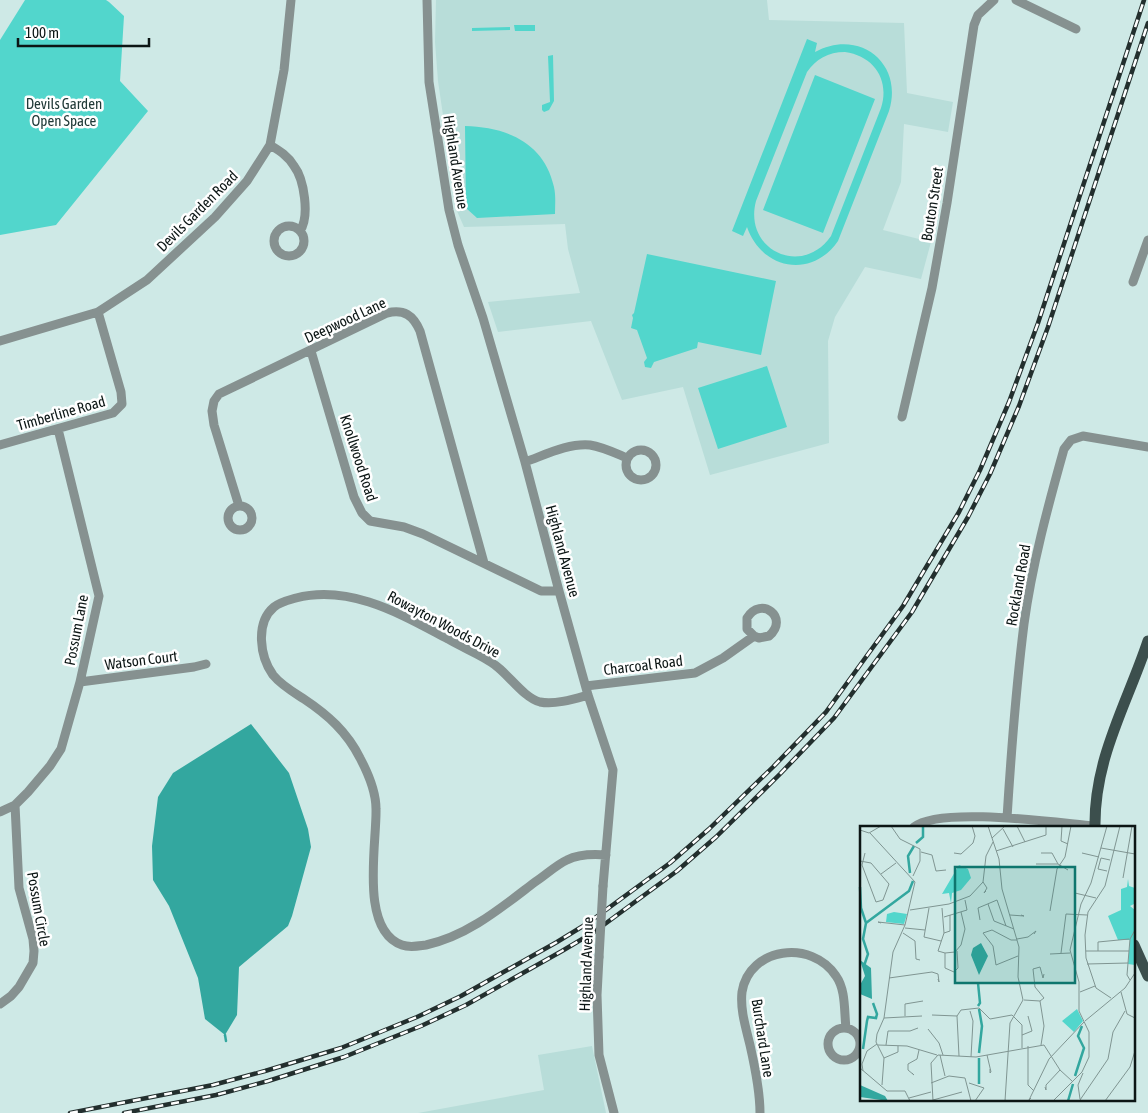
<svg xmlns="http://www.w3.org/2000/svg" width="1148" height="1113" viewBox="0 0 1148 1113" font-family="'Asap Condensed',sans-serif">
<rect width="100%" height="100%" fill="#cee9e6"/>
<path fill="#b8ddd9" d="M436,0H767L769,20L904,23L907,93L953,102L948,132L904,124L901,182L883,230L931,242L921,279L865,267L835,317L828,341L829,443L710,475L683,387L622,400L591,321L498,332L488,302L580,293L568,249L565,224L464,227L457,211L438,81L435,42Z
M592,1046L606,1113H418L544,1090L538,1055Z"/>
<path fill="#52d6cc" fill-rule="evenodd" d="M25,0H106L109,2L124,16L120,81L148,111L56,225L0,235V40Z
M514,25H535V31H515Z
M510,27V30L472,31V28Z
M807,39L817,43L815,52C859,28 904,63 889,111L838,241C812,279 762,270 747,227L743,236L732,231ZM845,52C874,56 890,80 881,108L831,236C802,278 743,250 756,201L807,72C816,59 828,52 845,52Z
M553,55L554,101L549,110L544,112L542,110V105L550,102L548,56Z
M815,75L875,99L823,233L763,210Z
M465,126C506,127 544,142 554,187C556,196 555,205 555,214L477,218L466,208Z
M647,254L776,281L761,355L698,342L697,348L654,362L651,368L645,367L644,362L647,358L637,330L631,328L633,318L632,315L634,313Z
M767,366L787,427L718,449L698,388Z"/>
<path fill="#33a79f" d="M251,724L289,773L308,829L311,847L292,916L288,926L239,967L237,1015L225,1035L205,1019L198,978L169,906L153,880L152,846L158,797L173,773Z"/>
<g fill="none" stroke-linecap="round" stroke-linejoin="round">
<path stroke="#33a79f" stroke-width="2.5" d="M225,1035L226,1041"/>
<path stroke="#869190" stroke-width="9" d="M427,0L429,82L449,210L458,245L483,318L525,462L559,591L588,695L613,770L603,886
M1016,0L1076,29
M270,145C280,151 288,156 294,166C304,179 310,216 300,231
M274 241a15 15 0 1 1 30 0a15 15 0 1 1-30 0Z
M1133,282L1148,240
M0,341L98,312L147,280L215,217L247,181L270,145L284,70L291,0
M311,351L354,497L362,513L370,521L404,527L423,534L541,591H559
M902,417L932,288L947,203L974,25L978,15L994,0
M0,445L113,413L122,404L121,392L98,312
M626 465a15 15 0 1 1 30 0a15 15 0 1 1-30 0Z
M525,462C545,455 568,443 590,445C603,447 615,453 627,458
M239,506L214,425L212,411L214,401L219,394L387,313C404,309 413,315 420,331L484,563
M228 518a12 12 0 1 1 24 0a12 12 0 1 1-24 0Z
M80,682L194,667L206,664
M586,686L695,673L723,658L754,636L759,638L769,636C790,618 761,595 747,618V629L754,636
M588,695C574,699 555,705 540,702C524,698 509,675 495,665C482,655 463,648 448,639C402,615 351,584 296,598C289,600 280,602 274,607C255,623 260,657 273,675C281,685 293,692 304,699C328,715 347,732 360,758C368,773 376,791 376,809C377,843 359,930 402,945C410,948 418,946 426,945C468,936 502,907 535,882C546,875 556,865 567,860C579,854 593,854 606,855
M0,812L15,805L28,792L50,766L61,749L80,682L99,596L58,429
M1007,818C1011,754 1016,688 1024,624C1032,565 1048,506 1064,449L1071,440L1083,436L1148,447
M914,827C940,806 1058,823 1094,826
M599,957L597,995L599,1055L614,1113
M0,1004L11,996L19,987L33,963L34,951L33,939L19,888L15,805
M828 1044a16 16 0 1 1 32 0a16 16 0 1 1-32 0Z
M760,1113C760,1090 755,1067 750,1045C746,1028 740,1010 742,992C749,947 812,939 836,976C846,990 844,1011 846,1028"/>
<path stroke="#3c4f4d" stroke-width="11" d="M1095,827C1094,758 1127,704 1148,641
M1134,945L1148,976"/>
<defs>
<path id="rail" d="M70,1113L213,1085L265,1071L341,1048L417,1017L461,996L557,942L588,923L670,863L709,829L773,767L826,712L903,606L959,512L980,470L1009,402L1038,323L1144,0
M124,1113L216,1095L268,1081L344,1057L421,1026L466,1005L562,951L594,932L677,871L716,837L780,774L834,718L912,612L968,517L990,474L1019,406L1048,327L1148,23"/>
</defs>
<use href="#rail" stroke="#232f2e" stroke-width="4.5"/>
<use href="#rail" stroke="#fff" stroke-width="2.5" stroke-dasharray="8" stroke-linecap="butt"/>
<path stroke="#869190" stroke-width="9" d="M599,957L603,886"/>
</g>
<g text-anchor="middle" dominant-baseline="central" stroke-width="5" stroke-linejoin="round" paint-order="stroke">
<g font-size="15" fill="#213a38" stroke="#fff">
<text x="64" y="103">Devils Garden<tspan x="64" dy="17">Open Space</tspan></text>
</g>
<g font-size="15" fill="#0c1615" stroke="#fff">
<text transform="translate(456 162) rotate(81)">Highland Avenue</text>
<text transform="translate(932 204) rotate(-81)">Bouton Street</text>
<text transform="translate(197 211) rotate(-45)">Devils Garden Road</text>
<text transform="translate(345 320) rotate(-25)">Deepwood Lane</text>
<text transform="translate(61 413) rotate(-16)">Timberline Road</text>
<text transform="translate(359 458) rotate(72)">Knollwood Road</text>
<text transform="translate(563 551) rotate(75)">Highland Avenue</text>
<text transform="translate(1018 585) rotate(-80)">Rockland Road</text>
<text transform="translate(444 624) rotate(28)">Rowayton Woods Drive</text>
<text transform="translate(76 630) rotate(-79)">Possum Lane</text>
<text transform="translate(141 660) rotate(-7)">Watson Court</text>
<text transform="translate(643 665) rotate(-7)">Charcoal Road</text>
<text transform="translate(39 909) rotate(80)">Possum Circle</text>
<text transform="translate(586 964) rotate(-88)">Highland Avenue</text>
<text transform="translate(763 1038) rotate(81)">Burchard Lane</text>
</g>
</g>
<g transform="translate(860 826)">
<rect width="275" height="275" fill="#cee9e6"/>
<path d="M99,39L108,43L111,52L101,64L92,67L91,77L89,67L82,68ZM268,53L269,60L275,62L274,78L270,80L275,84V139L268,138L270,114H258L248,90L261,84V63L267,61ZM34,86L47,88L44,98L26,96L27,88ZM217,183L223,195L214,206L202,195Z" fill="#52d6cc"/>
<path d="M121,117L128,130L119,149L111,129L113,122ZM0,134L11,142L12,173L0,168V159L5,150ZM0,259L25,270L28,275L0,271Z" fill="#33a79f"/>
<path fill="none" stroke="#33a79f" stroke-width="2.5" d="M56,17L63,11V0M50,47L48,30L54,20M0,61L1,82L6,97M4,140L8,128L3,113L6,97L49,65L53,55M118,157L120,177L118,180M119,183L122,200L119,227M3,223L7,195L8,191L16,192L17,188L13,177M215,250L224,222L218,210L222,200M119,258V232M208,275L213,258"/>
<path fill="none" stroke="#809592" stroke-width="1" d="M31,0L40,13L60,23V35L53,50M128,0L139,33L142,63L159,121L158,151L163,174L150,197L145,275M157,0L165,16M202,0L201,15L208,18M143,3L153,21M0,4L9,7L21,0M10,7L55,56L45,99L33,126L24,192L17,208L16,216L24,232L22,259M132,12L145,0M241,22L275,28M136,25L186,9V0M61,26L72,29L76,45L86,44M5,27L2,39L16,76M94,27L101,28L113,17L115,10L112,0M181,27H192L198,38L208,44M222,27L239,31M0,35L11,37L29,58L23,74L16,76M176,38H198M247,45L238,43L241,32L250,34M21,48L36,37M263,52L272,0M123,56L127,62L124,67L126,65M215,67L236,72M128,78L134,95L154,103M69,82L64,111L81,115M82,82L84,107L78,125L85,127L95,126L101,119L105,103L101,86M50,84L89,78L110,70L123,56L126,30L133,16M190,85L197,43L205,31L211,0M150,89L164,90L161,89M84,91L107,84L105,74M120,94L118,82L137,74L146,100M21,97L18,96L45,99M45,102L65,104M43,107L55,115L56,133L60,134M84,107L90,105V89M157,113L168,111L176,105L174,108M157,114H151L132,104L123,107L133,120L136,139L158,130M226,125H269M238,125V116L269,113M85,127V142L94,146L98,142L97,125M201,127L206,88L227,89M190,128L210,127M227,138L268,137M29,152L72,146L78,148L79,156L78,153M270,154L267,149L270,113L275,104M220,166L235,160M261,166L267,188L275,192M251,172L236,162L226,132L225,109L228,86L245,60L260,0M164,174L180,175M110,185L113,195L111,231M72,189L97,190L101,184L119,182L130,193L152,189L162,199V222M45,190V178L63,175M97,190L99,230M24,192L62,190M225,195L265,162L275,147M68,203L79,217L83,229M162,209L172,205L168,190M18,219L47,220L77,229M26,219L28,205H50L58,202M181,219L184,200L180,175L184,172L175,161L173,143L180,141L183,152L184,148M168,220V259L174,265M80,229L85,250M127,229L131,246L130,247V243M24,232L38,226V220M0,242L27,265H45L50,275M3,245L2,238L7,225L17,218M52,247L54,249L48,244V238L57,233L59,224M71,257L89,250L105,252L111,275M109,257L124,262L115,275M185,261L186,264V259L200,244M49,272L71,266M171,272L169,274L189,233L224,196M220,273L218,259L223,247M73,274L102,266M220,274L248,233L253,206L265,185M73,275L71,237L78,229L116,231L184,219L200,244L212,255M193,275L222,246L229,231V206L219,185V156L210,124L221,78L231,57L247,0M245,275L270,241L275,225"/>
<path fill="#0f766e" fill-opacity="0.15" stroke="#0f766e" stroke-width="2.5" d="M95,41H215V157H95Z"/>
<rect width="275" height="275" fill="none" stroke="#0c1615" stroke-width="2.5"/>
</g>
<path d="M18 38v8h131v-8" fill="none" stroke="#0c1615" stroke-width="2.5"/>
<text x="25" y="38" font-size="15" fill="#0c1615" stroke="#ffffff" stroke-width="4" paint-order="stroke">100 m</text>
</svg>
